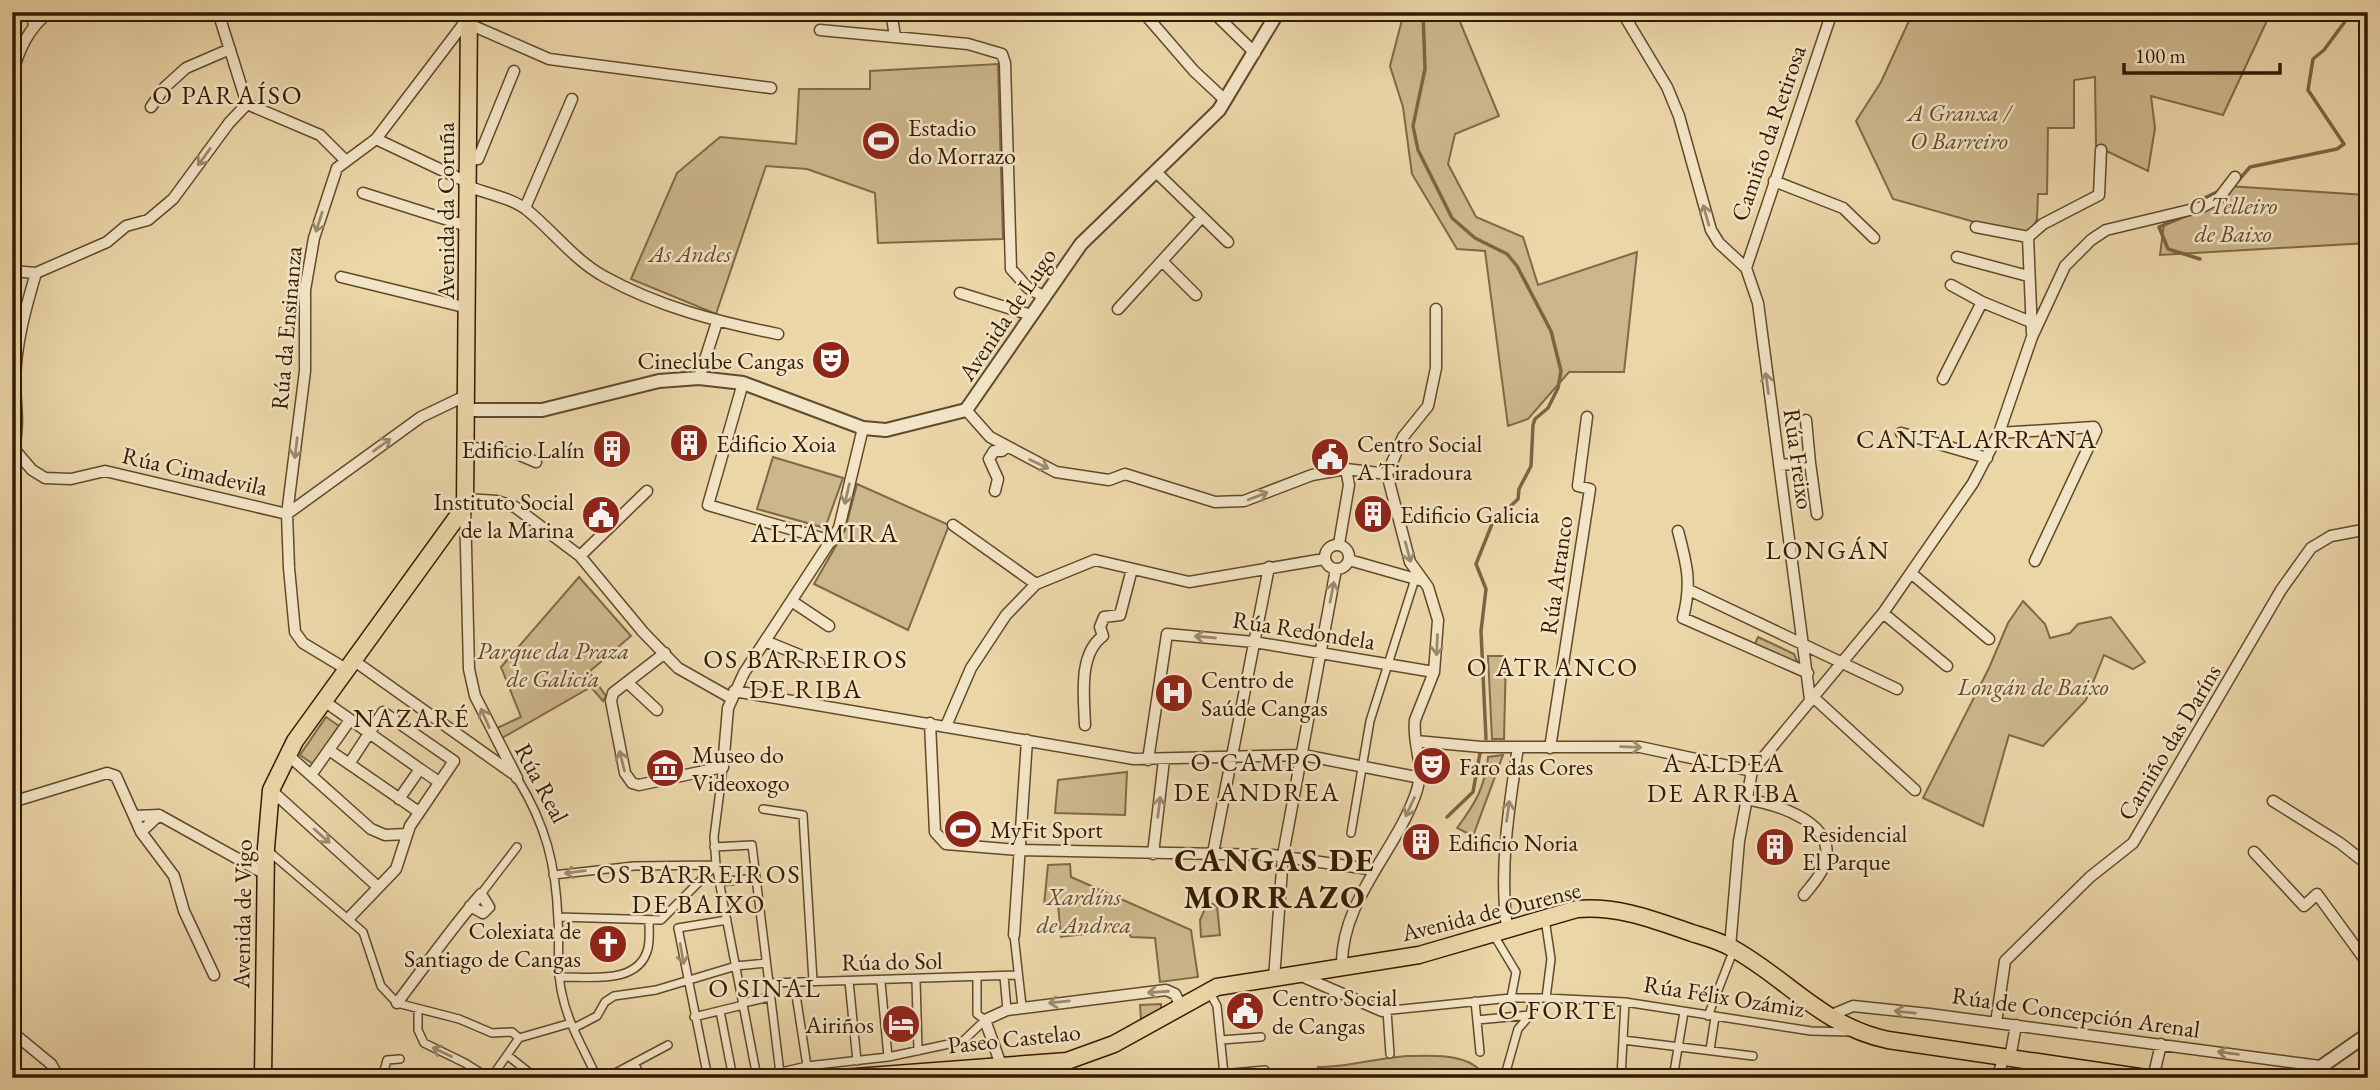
<svg xmlns="http://www.w3.org/2000/svg" width="2380" height="1090" viewBox="0 0 2380 1090" font-family="'EB Garamond',serif">
<rect width="100%" height="100%" fill="#ebd6a8"/>
<filter id="stains"><feTurbulence type="fractalNoise" baseFrequency=".00286" numOctaves="4"/><feColorMatrix values="0 0 0 0 .2 0 0 0 0 .09 0 0 0 0 .02 0 0 0 .5 -.17"/></filter>
<radialGradient id="worn" r=".72"><stop offset=".6" stop-color="#630" stop-opacity="0"/><stop offset="1" stop-color="#630" stop-opacity=".3"/></radialGradient>
<path fill="#ccb68b" stroke="#806846" stroke-width="2" d="M1404,12H1456L1499,116L1455,134L1448,164L1476,217L1523,237L1538,285L1637,252L1624,372H1569L1528,419L1508,426L1485,251L1457,249L1412,174L1403,107L1390,66Z
M1913,12H2271L2223,115L2151,96L2155,128L2148,171L2096,146L2095,77L2074,80V128H2048L2047,194H2038L2037,219L2028,237L1893,199L1856,121L1881,82Z
M998,64L1003,239L878,243L875,193L807,169L766,166L716,314L631,279L677,173L720,137L796,144L799,89H870V71Z
M2228,186L2366,195L2368,243L2160,255L2165,216Z
M773,457L843,478L825,528L757,509Z
M857,484L949,525L908,630L814,584L845,530Z
M579,577L631,636L589,672L606,696L603,701L591,687L502,738L497,728L521,717L501,667Z
M2023,601L2045,624L2050,638L2070,633L2078,624L2111,617L2145,662L2133,669L2104,655L2086,700L2043,746L2009,735L1983,826L1923,798L1989,668L2008,623Z
M1758,637L1794,654L1797,661L1795,664L1754,646Z
M1488,656H1506L1504,739H1492Z
M326,717L339,726L313,764L300,755Z
M1503,755L1473,836L1457,828C1475,804 1485,787 1488,757Z
M1127,772L1125,815L1055,813L1058,780Z
M1070,864L1071,877L1191,930L1198,977L1160,982L1155,938L1131,937L1127,929L1061,937L1058,904L1044,905L1048,865Z
M1208,902L1217,906L1220,935L1201,937L1200,920Z
M1161,1004V1009L1141,1020L1140,1005Z
M1407,1056C1427,1056 1448,1054 1468,1062C1480,1067 1482,1076 1496,1078H1344L1317,1073L1318,1067C1348,1067 1376,1058 1407,1056Z"/>
<g fill="none" stroke-linecap="round" stroke-linejoin="round">
<path stroke="#7c6443" stroke-width="3.5" d="M1423,12L1425,69L1413,126L1418,150L1452,218L1475,238L1507,254L1517,266L1551,331L1561,371L1558,388L1548,408L1535,419L1533,425L1531,466L1519,489L1518,499L1492,524L1476,564L1486,589L1481,631L1486,739
M2237,182L2250,167L2337,149L2344,144L2308,90L2313,59L2324,50L2352,12
M2188,215L2159,227L2168,249L2200,259
M1447,817L1473,792L1480,753"/>
<defs>
<path id="pedestrian" d="M723,767L714,837L716,865L757,1077
M517,778C546,825 556,865 558,920C560,944 556,970 562,994C568,1024 585,1051 597,1078
M763,809L803,815L813,981
M1351,833L1370,721L1415,579
M714,847L752,845L780,1073
M266,849L363,932L381,986L397,1003L459,1019L492,1033L512,1032L519,1038
M553,875L634,866L716,865
M720,882L756,878
M481,894L517,847
M558,917L661,920L716,865
M1545,919L1551,959L1546,998
M678,928L708,1078
M678,928L727,920
M1492,932L1516,972L1511,998
M1014,935L1022,1006
M1004,976L1007,1010
M559,977C588,976 639,986 648,948C650,939 649,929 649,920
M916,980L918,1051
M849,981L857,1061
M794,982L807,1066
M881,982L888,1057
M769,983L1017,975
M1209,991L1217,1006L1224,1074
M1475,1001L1480,1052
M743,1003L770,997
M418,1010V1030L424,1043L465,1063L489,1078
M720,1011L733,1078
M1382,1011L1511,998H1546L1625,1002L1811,1031L1851,1032
M1387,1011L1390,1054
M1708,1016L1734,949
M694,1017L743,1005
M1477,1020L1530,1015
M574,1028L597,1016L605,1002L614,996L656,990L736,966L766,963
M1221,1040L1261,1037
M1623,1040L1753,1056
M1710,1050L1715,1017
M507,1055L536,1078
M634,1064L643,1078
M1505,1075L1518,1029L1530,1015L1533,998
M382,1078L387,1060L400,1059
M397,1078V1077
M491,1078L519,1038L571,1023
M606,1078L668,1045
M755,1078L807,1066L888,1057L963,1041L985,1020L977,1014V976
M1178,1078L1265,1070
M1621,1078L1625,1002
M1673,1078L1684,1012"/>
<path id="minor" d="M32,12L34,27
M218,12L247,104
M891,12L895,36
M1143,12L1194,71L1225,100
M1213,12L1255,53
M1622,12L1667,87L1679,116L1711,230L1719,243L1746,268L1758,303L1810,699
M469,24L549,59L771,88
M820,30L968,44L1002,54L1005,63L1011,269L1028,288L1043,296
M12,75C19,49 28,29 49,12
M247,104L320,135L346,161
M151,107L165,87L186,68L230,49
M376,139L467,182
M467,160L478,159L514,71
M1155,171L1228,242
M1774,181L1843,208L1874,238
M467,186C485,193 512,198 527,210C554,232 574,260 605,277C659,307 718,322 778,334
M363,193L467,226
M525,208L572,99
M1976,227L2028,237
M1957,257L2028,276
M1162,261L1196,295
M1746,268L1832,12
M12,271L36,273L107,242L126,226L148,220L173,199L229,123L247,104
M341,277L468,308
M1951,285L1982,302
M960,293L1031,315
M1118,309L1202,217
M2032,333L2028,237L2043,224L2099,195L2101,150
M699,378L717,322
M1943,379L1982,302L2031,322
M743,383L708,505L832,541
M966,410L990,437L1056,472L1109,480L1125,474L1215,502L1244,501L1312,475L1346,469L1387,474
M1806,420L1810,463
M1901,433L1987,458
M1999,433L2094,427L2096,431L2035,561
M467,447L517,454L536,462
M14,449L32,470L45,478L71,479L105,471L287,514L421,417L467,395
M14,449C19,423 16,410 15,385C15,346 25,310 36,273
M1779,465L1810,463L1817,514
M1387,474L1403,437L1428,406L1436,368V309
M995,491L998,479L989,459L994,451H1002L1006,447
M466,499L497,501L515,507L580,556L643,632L678,668L731,698
M465,506L469,669L475,696L517,778
M953,525L1036,584
M1678,531C1687,565 1692,583 1683,618L1808,673
M1339,544L1349,485L1346,469
M1325 557a12 12 0 1 1 24 0a12 12 0 1 1-24 0Z
M580,556L647,491
M1349,560L1423,581
M1911,573L1989,639
M1689,590L1897,689
M793,602L829,626
M1883,613L1947,666
M765,641L819,663
M665,653L613,693L611,701L625,773L632,783L639,785L723,767L728,708L744,673L839,528L863,428
M353,660L512,773
M346,669L303,643L295,632L289,568L287,514L305,371V290L314,238L337,168L376,139L468,18
M627,682L657,710
M734,691L1134,759L1303,755L1421,778
M1812,696L1915,790
M324,701L420,769L399,799
M930,723L935,832L946,844L1019,850L1272,855L1375,870
M1085,725C1084,697 1078,654 1103,636L1100,627L1104,617L1120,615L1132,569
M946,726L971,668L1006,615L1036,584L1095,560L1189,582L1324,559
M1416,741L1481,747H1640L1752,771
M1550,748L1590,489L1578,486L1587,417
M329,750L419,812
M287,754L371,829L385,835L407,834
M1148,760L1167,634L1254,642L1434,672
M349,764L383,712L454,761L410,826L396,869L350,917
M420,769L439,782
M311,775L350,720
M271,790L378,887
M1745,799C1776,804 1843,823 1823,868C1819,878 1811,886 1804,895
M2273,801L2340,843L2368,865
M12,802L107,773L116,776L141,832L174,876L184,911L214,975
M159,815L265,874
M134,816L159,815L141,832
M2254,852L2304,906L2317,894L2368,964
M1213,853L1269,567
M1153,854L1164,760
M1507,928C1499,867 1509,808 1518,747
M1014,935L1027,740
M1730,947L1739,841L1752,771L1883,613L1973,483L1999,433L2032,337L2065,266L2091,240L2106,230L2202,207L2219,198L2235,177
M1342,967C1340,900 1398,850 1417,790C1425,765 1412,744 1415,720L1434,672L1438,620L1428,587L1410,562L1387,474
M1299,975L1382,1011
M1274,979L1283,855L1336,569
M397,1003C425,966 451,929 481,894L489,907L483,913L470,906
M1829,1016L1853,1006L1929,1014L2320,1066
M1996,1023L2005,961L2090,877L2133,843L2281,590L2311,548L2331,536L2368,529
M12,1032L51,1064L59,1078
M2010,1058L2016,1025
M1001,1065L985,1020L1007,1010L1166,990L1175,994L1181,1006
M1997,1078L2004,1057
M2153,1078L2161,1044"/>
<path id="tertiary" d="M467,410H542L659,381L699,378L743,383L863,428L886,430L966,410L1081,244L1219,110L1278,12
M2305,1078L2368,1034"/>
<path id="primary" d="M263,1078L266,848L271,790L295,741L465,506L469,12
M842,1078L1067,1061L1114,1044L1217,987L1419,955L1577,909C1619,906 1652,919 1692,933C1705,937 1720,941 1732,948C1788,979 1822,1026 1888,1040L2146,1078"/>
</defs>
<use href="#pedestrian" stroke="#61492a" stroke-width="10"/>
<use href="#minor" stroke="#61492a" stroke-width="13"/>
<use href="#tertiary" stroke="#61492a" stroke-width="16"/>
<use href="#primary" stroke="#331a00" stroke-width="19"/>
<use href="#pedestrian" stroke="#f2e4c6" stroke-width="7"/>
<use href="#minor" stroke="#f2e4c6" stroke-width="10"/>
<use href="#tertiary" stroke="#f2e4c6" stroke-width="12"/>
<use href="#primary" stroke="#ebd6a8" stroke-width="16"/>
</g>
<defs><path id="oneway-shaft" d="M-6 0H5M1.5-3L5.5 0L1.5 3" fill="none" stroke-width="1.6" stroke-linecap="round" stroke-linejoin="round" transform="scale(1.75)"/></defs>
<g stroke="#9c896d">
<use href="#oneway-shaft" transform="translate(204 157) rotate(126)"/>
<use href="#oneway-shaft" transform="translate(1706 215) rotate(-106)"/>
<use href="#oneway-shaft" transform="translate(319 222) rotate(108)"/>
<use href="#oneway-shaft" transform="translate(1767 383) rotate(-98)"/>
<use href="#oneway-shaft" transform="translate(382 445) rotate(-36)"/>
<use href="#oneway-shaft" transform="translate(296 448) rotate(97)"/>
<use href="#oneway-shaft" transform="translate(1039 464) rotate(25)"/>
<use href="#oneway-shaft" transform="translate(847 494) rotate(103)"/>
<use href="#oneway-shaft" transform="translate(1258 496) rotate(-21)"/>
<use href="#oneway-shaft" transform="translate(1408 552) rotate(75)"/>
<use href="#oneway-shaft" transform="translate(1332 592) rotate(-79)"/>
<use href="#oneway-shaft" transform="translate(1205 637) rotate(-175)"/>
<use href="#oneway-shaft" transform="translate(1437 645) rotate(93)"/>
<use href="#oneway-shaft" transform="translate(485 718) rotate(-114)"/>
<use href="#oneway-shaft" transform="translate(1631 747) rotate(2)"/>
<use href="#oneway-shaft" transform="translate(622 761) rotate(-104)"/>
<use href="#oneway-shaft" transform="translate(1159 807) rotate(-83)"/>
<use href="#oneway-shaft" transform="translate(1410 807) rotate(115)"/>
<use href="#oneway-shaft" transform="translate(1508 811) rotate(-82)"/>
<use href="#oneway-shaft" transform="translate(322 836) rotate(42)"/>
<use href="#oneway-shaft" transform="translate(575 872) rotate(173)"/>
<use href="#oneway-shaft" transform="translate(682 954) rotate(80)"/>
<use href="#oneway-shaft" transform="translate(1158 992) rotate(176)"/>
<use href="#oneway-shaft" transform="translate(1059 1002) rotate(174)"/>
<use href="#oneway-shaft" transform="translate(1905 1012) rotate(-174)"/>
<use href="#oneway-shaft" transform="translate(442 1052) rotate(-155)"/>
<use href="#oneway-shaft" transform="translate(2228 1053) rotate(-172)"/>
</g>
<defs>
<symbol id="stadium-disc" viewBox="-11 -11 22 22"><circle r="9.5" fill="#8f2418" stroke="#f2e4c6"/><path d="M0-5a6.5 5 0 1 0 0 10a6.5 5 0 1 0 0-10ZM-3.5-1.8h7v3.6h-7Z" fill="#fff"/></symbol>
<symbol id="theatre-disc" viewBox="-11 -11 22 22"><circle r="9.5" fill="#8f2418" stroke="#f2e4c6"/><path d="M-5-5.5Q0-4 5-5.5V0Q5 5 0 6Q-5 5-5 0ZM-3.3-2.5H-1v1.5H-3.3ZM1-2.5H3.3v1.5H1ZM-2.8 1Q0 5.5 2.8 1Z" fill="#fff"/></symbol>
<symbol id="building-disc" viewBox="-11 -11 22 22"><circle r="9.5" fill="#8f2418" stroke="#f2e4c6"/><path d="M-4-6H4V6H1V3H-1V6H-4ZM-2.5-4.3h1.7v1.8h-1.7ZM.8-4.3h1.7v1.8H.8ZM-2.5-1h1.7V.8h-1.7ZM.8-1h1.7V.8H.8Z" fill="#fff"/></symbol>
<symbol id="civic-disc" viewBox="-11 -11 22 22"><circle r="9.5" fill="#8f2418" stroke="#f2e4c6"/><path d="M-.6-6.5H3V-4.5H.6V-3L4-1V1h2V6H-6V1h2V-1L-.6-3ZM-1.2 2.5V6h2.4V2.5Z" fill="#fff"/></symbol>
<symbol id="hospital-disc" viewBox="-11 -11 22 22"><circle r="9.5" fill="#8f2418" stroke="#f2e4c6"/><path d="M-5-5h3v3.5h4V-5h3V5h-3V1.5h-4V5h-3Z" fill="#fff"/></symbol>
<symbol id="museum-disc" viewBox="-11 -11 22 22"><circle r="9.5" fill="#8f2418" stroke="#f2e4c6"/><path d="M0-6L6-3V-2H-6V-3ZM-5-1h2V3h-2ZM-1-1h2V3h-2ZM3-1h2V3H3ZM-6 4H6V6H-6Z" fill="#fff"/></symbol>
<symbol id="church-disc" viewBox="-11 -11 22 22"><circle r="9.5" fill="#8f2418" stroke="#f2e4c6"/><path d="M-1.2-6h2.4v3.5h3.3v2.4h-3.3V6h-2.4V-.1h-3.3v-2.4h3.3Z" fill="#fff"/></symbol>
<symbol id="hotel-disc" viewBox="-11 -11 22 22"><circle r="9.5" fill="#8f2418" stroke="#f2e4c6"/><path d="M-6-4.5h1.5V1H6V5H4.5V3h-9V5H-6ZM-4 0a1.8 1.8 0 1 1 3.6 0ZM.5 0V-2.5h3Q6-2.5 6 0Z" fill="#fff"/></symbol>
</defs>
<g fill-rule="evenodd">
<use href="#stadium-disc" x="859" y="119" width="44" height="44"/>
<use href="#theatre-disc" x="809" y="338" width="44" height="44"/>
<use href="#building-disc" x="667" y="421" width="44" height="44"/>
<use href="#building-disc" x="590" y="427" width="44" height="44"/>
<use href="#civic-disc" x="1308" y="435" width="44" height="44"/>
<use href="#building-disc" x="1351" y="492" width="44" height="44"/>
<use href="#civic-disc" x="579" y="493" width="44" height="44"/>
<use href="#hospital-disc" x="1152" y="671" width="44" height="44"/>
<use href="#theatre-disc" x="1410" y="744" width="44" height="44"/>
<use href="#museum-disc" x="643" y="746" width="44" height="44"/>
<use href="#stadium-disc" x="941" y="807" width="44" height="44"/>
<use href="#building-disc" x="1399" y="820" width="44" height="44"/>
<use href="#building-disc" x="1753" y="825" width="44" height="44"/>
<use href="#church-disc" x="586" y="922" width="44" height="44"/>
<use href="#civic-disc" x="1223" y="989" width="44" height="44"/>
<use href="#hotel-disc" x="879" y="1002" width="44" height="44"/>
</g>
<g text-anchor="middle" dominant-baseline="central" stroke-width="5" stroke-linejoin="round" paint-order="stroke">
<g font-size="24" font-style="italic" fill="#61492a" stroke="#f2e4c6">
<text x="1959" y="112">A Granxa /<tspan x="1959" dy="28">O Barreiro</tspan></text>
<text x="2233" y="205">O Telleiro<tspan x="2233" dy="28">de Baixo</tspan></text>
<text x="690" y="253">As Andes</text>
<text x="553" y="650">Parque da Praza<tspan x="553" dy="28">de Galicia</tspan></text>
<text x="2033" y="686">Longán de Baixo</text>
<text x="1084" y="896">Xardíns<tspan x="1084" dy="28">de Andrea</tspan></text>
</g>
<g font-size="24" fill="#331a00" stroke="#f2e4c6" text-anchor="start">
<text x="908" y="127">Estadio<tspan x="908" dy="28">do Morrazo</tspan></text>
<text x="804" y="360" text-anchor="end">Cineclube Cangas</text>
<text x="716" y="443">Edificio Xoia</text>
<text x="1357" y="443">Centro Social<tspan x="1357" dy="28">A Tiradoura</tspan></text>
<text x="585" y="449" text-anchor="end">Edificio Lalín</text>
<text x="574" y="501" text-anchor="end">Instituto Social<tspan x="574" dy="28">de la Marina</tspan></text>
<text x="1400" y="514">Edificio Galicia</text>
<text x="1201" y="679">Centro de<tspan x="1201" dy="28">Saúde Cangas</tspan></text>
<text x="692" y="754">Museo do<tspan x="692" dy="28">Videoxogo</tspan></text>
<text x="1459" y="766">Faro das Cores</text>
<text x="990" y="829">MyFit Sport</text>
<text x="1802" y="833">Residencial<tspan x="1802" dy="28">El Parque</tspan></text>
<text x="1448" y="842">Edificio Noria</text>
<text x="581" y="930" text-anchor="end">Colexiata de<tspan x="581" dy="28">Santiago de Cangas</tspan></text>
<text x="1272" y="997">Centro Social<tspan x="1272" dy="28">de Cangas</tspan></text>
<text x="874" y="1024" text-anchor="end">Airiños</text>
</g>
<g font-size="24" fill="#331a00" stroke="#f2e4c6">
<text transform="translate(1768 133) rotate(-71)">Camiño da Retirosa</text>
<text transform="translate(445 211) rotate(-90)">Avenida da Coruña</text>
<text transform="translate(1007 314) rotate(-56)">Avenida de Lugo</text>
<text transform="translate(286 328) rotate(-85)">Rúa da Ensinanza</text>
<text transform="translate(1799 459) rotate(82)">Rúa Freixo</text>
<text transform="translate(195 471) rotate(13)">Rúa Cimadevila</text>
<text transform="translate(1556 575) rotate(-82)">Rúa Atranco</text>
<text transform="translate(1304 630) rotate(9)">Rúa Redondela</text>
<text transform="translate(2169 742) rotate(-59)">Camiño das Daríns</text>
<text transform="translate(542 783) rotate(62)">Rúa Real</text>
<text transform="translate(1491 911) rotate(-14)">Avenida de Ourense</text>
<text transform="translate(242 914) rotate(-89)">Avenida de Vigo</text>
<text transform="translate(892 961) rotate(-1)">Rúa do Sol</text>
<text transform="translate(1724 996) rotate(9)">Rúa Félix Ozámiz</text>
<text transform="translate(2076 1012) rotate(8)">Rúa de Concepción Arenal</text>
<text transform="translate(1014 1038) rotate(-6)">Paseo Castelao</text>
</g>
<g font-size="26" letter-spacing="2" fill="#331a00" stroke="#f2e4c6">
<text x="228" y="95">O PARAÍSO</text>
<text x="1977" y="439">CANTALARRANA</text>
<text x="825" y="533">ALTAMIRA</text>
<text x="1828" y="550">LONGÁN</text>
<text x="806" y="659">OS BARREIROS<tspan x="806" dy="30">DE RIBA</tspan></text>
<text x="1553" y="667">O ATRANCO</text>
<text x="412" y="718">NAZARÉ</text>
<text x="1257" y="762">O CAMPO<tspan x="1257" dy="30">DE ANDREA</tspan></text>
<text x="1724" y="763">A ALDEA<tspan x="1724" dy="30">DE ARRIBA</tspan></text>
<text x="699" y="874">OS BARREIROS<tspan x="699" dy="30">DE BAIXO</tspan></text>
<text x="765" y="988">O SINAL</text>
<text x="1558" y="1010">O FORTE</text>
</g>
<g font-size="32" font-weight="bold" letter-spacing="2" fill="#331a00" stroke="#f2e4c6">
<text x="1275" y="860">CANGAS DE<tspan x="1275" dy="37">MORRAZO</tspan></text>
</g>
</g>
<rect width="2380" height="1090" fill="none" stroke="#ebd6a8" stroke-width="42"/>
<rect x="14" y="14" width="2352" height="1062" fill="none" stroke="#331a00" stroke-width="3.5"/>
<rect x="21" y="21" width="2338" height="1048" fill="none" stroke="#331a00" stroke-width="2"/>
<path d="M2124 63v10h156v-10" fill="none" stroke="#331a00" stroke-width="3.5"/>
<text x="2135" y="63" font-size="21" fill="#331a00" stroke="#f2e4c6" stroke-width="5" paint-order="stroke">100 m</text>
<rect width="100%" height="100%" filter="url(#stains)"/>
<rect width="100%" height="100%" fill="url(#worn)"/>
</svg>
